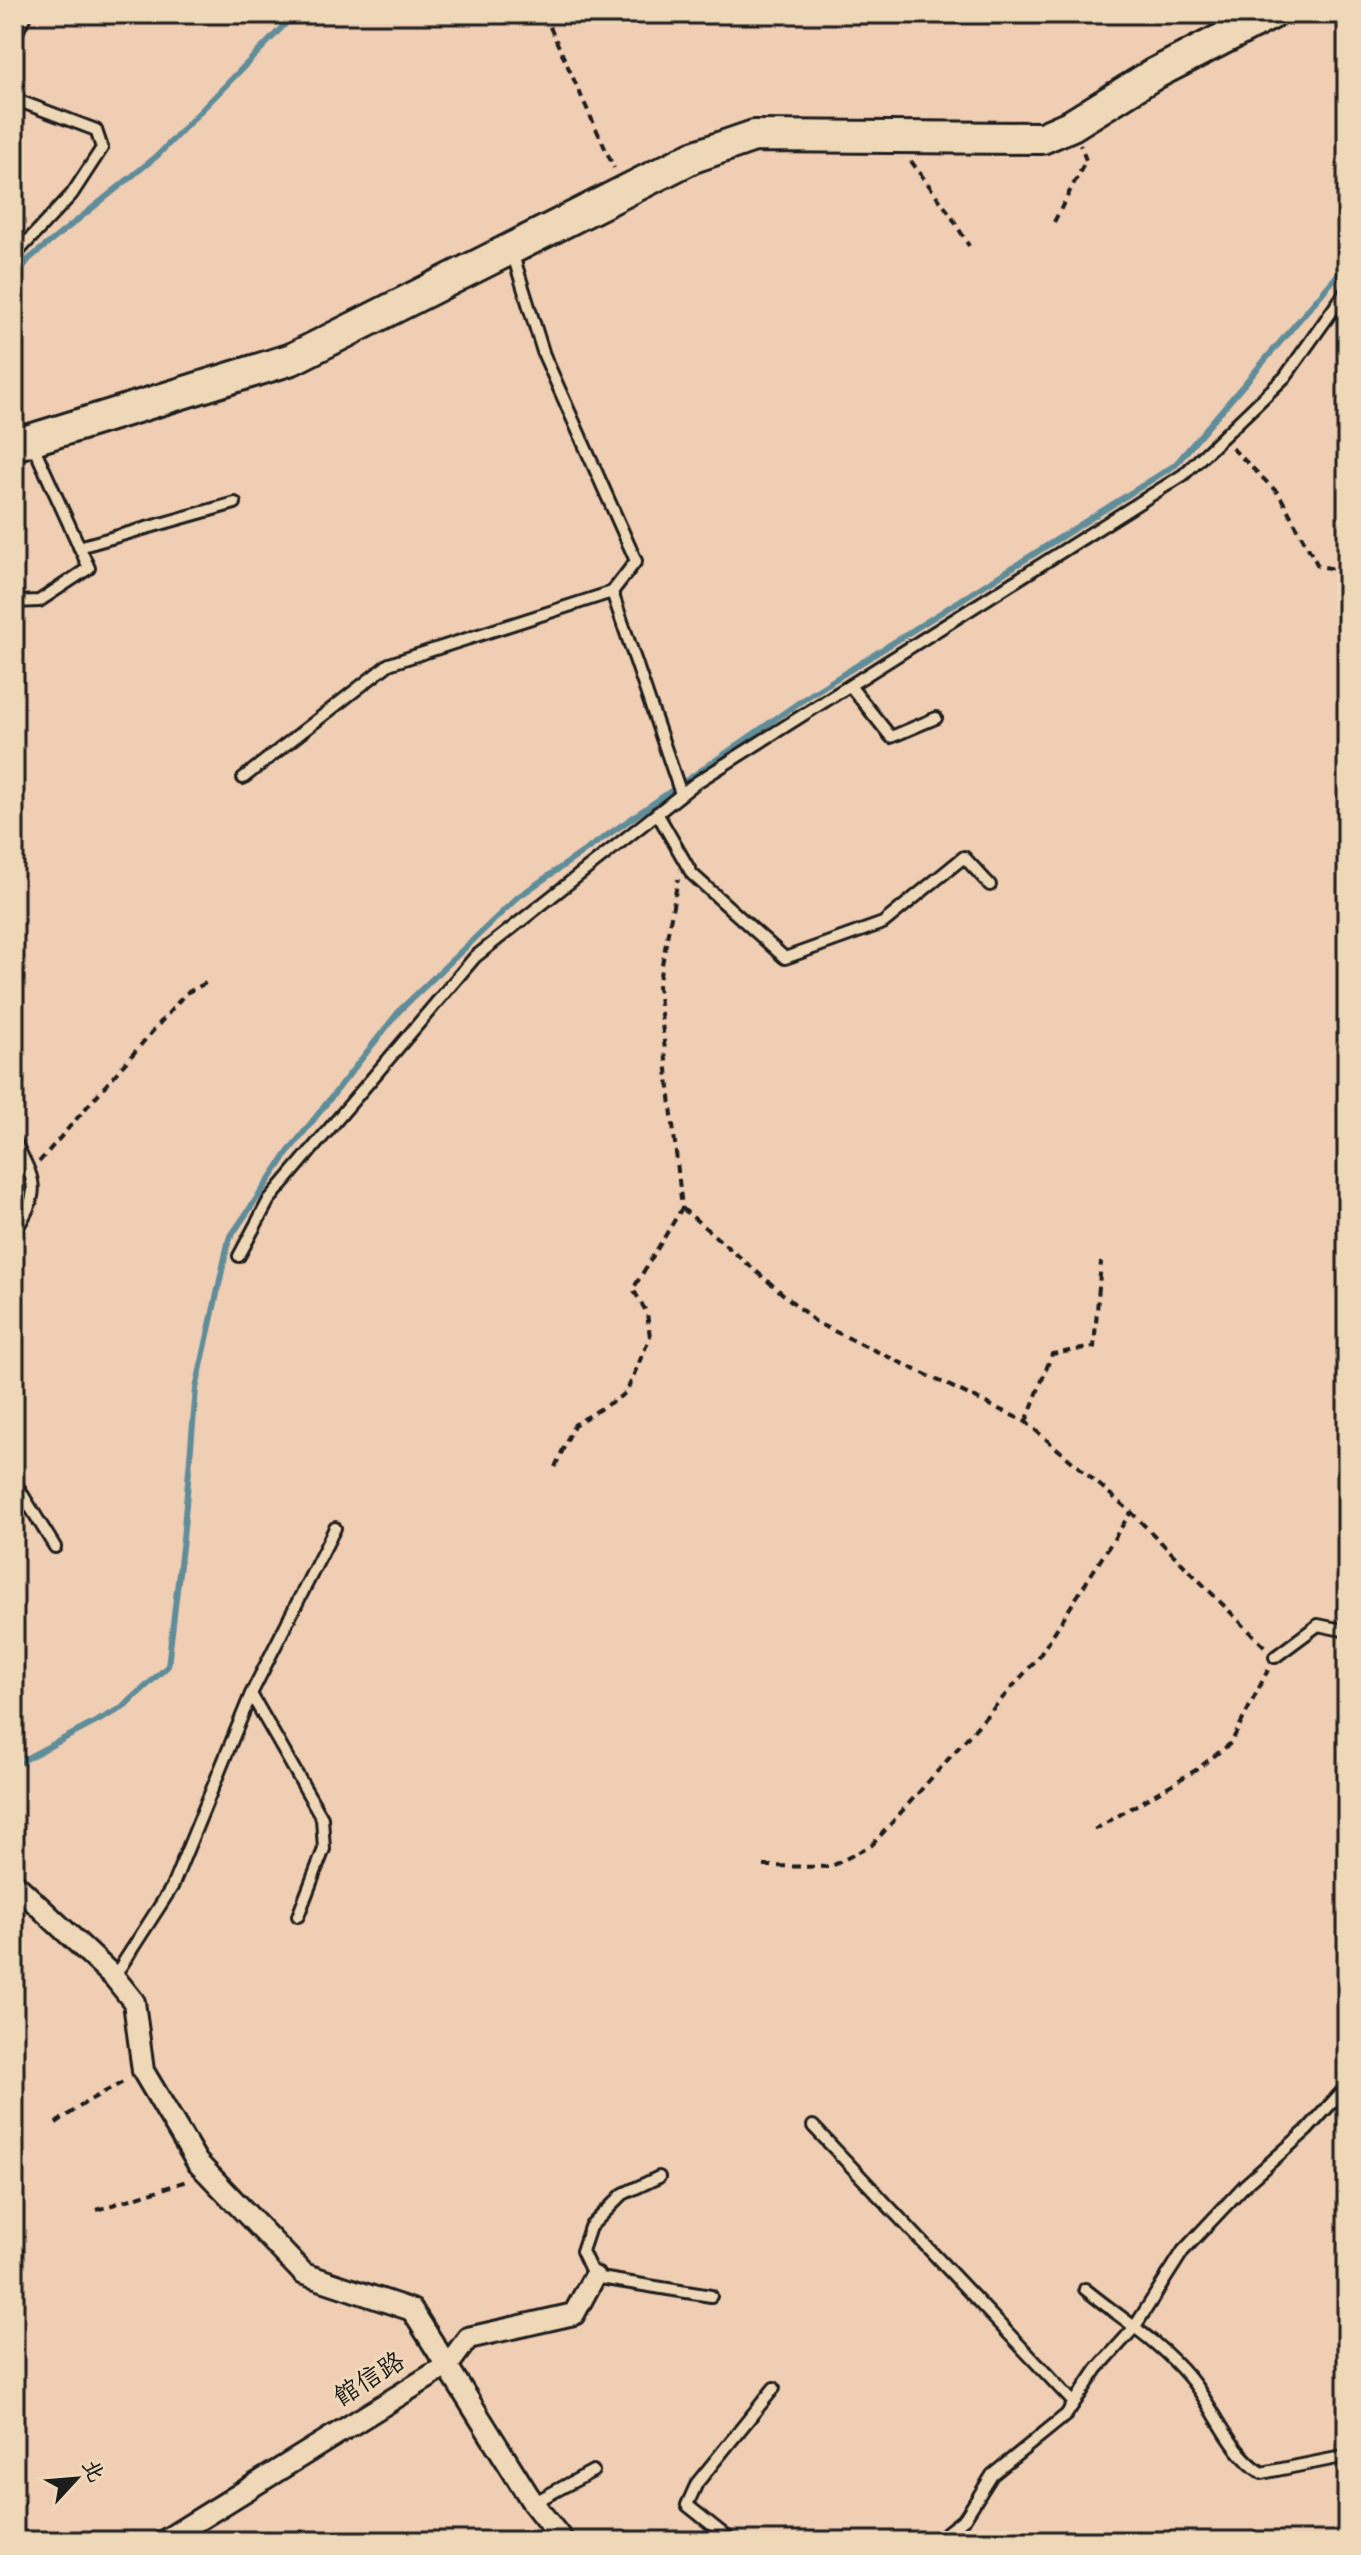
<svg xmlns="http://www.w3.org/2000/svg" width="1361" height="2555" viewBox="0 0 1361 2555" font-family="'Gochi Hand','LXGW WenKai TC',sans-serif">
<rect width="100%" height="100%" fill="#f0ceb4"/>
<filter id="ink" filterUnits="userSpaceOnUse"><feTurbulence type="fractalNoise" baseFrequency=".0125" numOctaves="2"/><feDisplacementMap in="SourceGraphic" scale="16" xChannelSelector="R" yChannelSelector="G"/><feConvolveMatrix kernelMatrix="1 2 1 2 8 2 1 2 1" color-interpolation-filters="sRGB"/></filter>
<g filter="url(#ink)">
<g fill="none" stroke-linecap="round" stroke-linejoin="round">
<path stroke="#5f8d99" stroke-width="6" d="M14,279L29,259L157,156L295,14
M14,1765L122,1708L168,1666L183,1539L196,1389L229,1239L289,1151L400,1010L518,897L807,697L1175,465L1347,264"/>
<defs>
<path id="lane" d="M14,38L26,14
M14,99L96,130L102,148L72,194L14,256
M512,252L544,355L636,561L612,592L681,794
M79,547L235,503
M14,602L39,601L89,568L32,443
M851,687L891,737L936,718
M243,778L389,664L612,592
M657,813L692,874L785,958L883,923L964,857L990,885
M14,1140C36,1184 42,1189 14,1233
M239,1256L269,1200L475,957L697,782L1183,475L1285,377L1347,290
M14,1481L55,1547
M1275,1657L1318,1625L1347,1631
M251,1694L322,1818L324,1849L298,1916
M114,1977L172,1887L251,1694L335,1528
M813,2126L1074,2403
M659,2177L623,2194L590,2227L582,2251L594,2277L711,2296
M1085,2289C1119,2317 1160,2342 1188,2376C1215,2407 1227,2450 1262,2473L1347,2456
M533,2503L593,2471
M732,2541L687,2505L697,2483L774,2388
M936,2541L965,2518L992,2475L1066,2415L1097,2369L1134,2328L1183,2251L1245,2185L1307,2130L1347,2086"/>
<path id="street" d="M14,1883L114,1977L134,2002L143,2071L197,2162L304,2274L412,2310L533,2503L563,2541
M164,2541L448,2365L468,2338L574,2314L594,2277"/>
<path id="secondary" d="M14,445L292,359L693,157L754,136L1042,138L1072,125L1154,74L1271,14"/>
</defs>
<use href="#lane" stroke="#1c1c1c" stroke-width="16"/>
<use href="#street" stroke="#1c1c1c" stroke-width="26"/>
<use href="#secondary" stroke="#1c1c1c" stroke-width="36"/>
<path stroke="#1c1c1c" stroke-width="4" stroke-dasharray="8 6" stroke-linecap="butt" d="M544,14L614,168
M911,161L950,214L969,246
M1054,222L1086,160L1080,145
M1232,448L1279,494L1318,566L1347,571
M39,1162L186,993L210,981
M682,1208L817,1323L1026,1422L1131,1512L1265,1647
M1026,1422L1052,1354L1094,1347L1101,1262
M555,1467L574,1425L626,1393L650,1337L647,1313L633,1289L682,1208L658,986L678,879
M1094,1830L1196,1770L1231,1743L1268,1670
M764,1866L830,1867L872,1845L1038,1658L1131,1512
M56,2123L88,2101L125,2081
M97,2210L190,2180"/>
<use href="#lane" stroke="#efd8b7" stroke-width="10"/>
<use href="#street" stroke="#efd8b7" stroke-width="20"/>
<use href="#secondary" stroke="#efd8b7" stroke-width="30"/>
</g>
</g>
<g text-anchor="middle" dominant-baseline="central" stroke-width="6" stroke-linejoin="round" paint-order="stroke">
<g font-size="26" fill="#1c1c1c" stroke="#efd8b7">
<text transform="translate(371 2382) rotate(-32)">館信路</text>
</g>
</g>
<rect width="1361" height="2555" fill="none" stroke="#efd8b7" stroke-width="48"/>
<rect x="24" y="24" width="1313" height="2507" fill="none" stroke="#1c1c1c" stroke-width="3" filter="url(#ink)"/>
<g transform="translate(76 2479) rotate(64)" stroke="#efd8b7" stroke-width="6" paint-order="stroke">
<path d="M0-6L14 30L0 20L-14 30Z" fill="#1c1c1c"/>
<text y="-12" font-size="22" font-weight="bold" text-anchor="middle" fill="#1c1c1c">北</text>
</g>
</svg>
